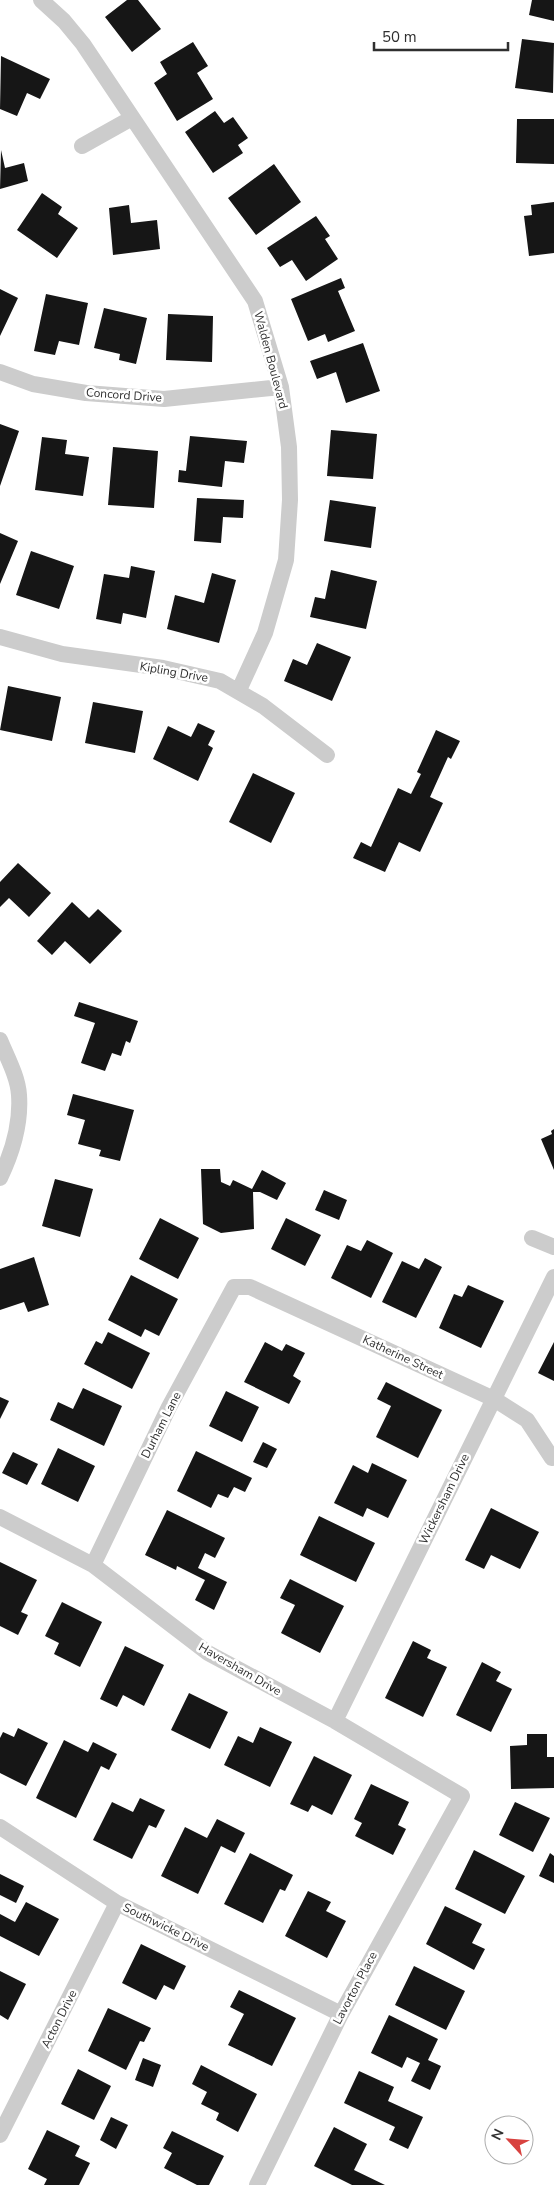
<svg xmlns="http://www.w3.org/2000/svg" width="554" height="2185" viewBox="0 0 554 2185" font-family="'Nunito Sans',sans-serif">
<rect width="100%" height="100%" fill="#fff"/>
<path fill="#161616" d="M127,0H138L161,29L132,52L105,17Z
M532,0H554V21L529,15Z
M522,39L554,43L553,93L515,88Z
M193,42L208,66L197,73L213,99L177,121L154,83L167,74L160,62Z
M1,56L50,79L40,99L27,93L17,116L0,109Z
M215,111L224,123L233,117L248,138L238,145L243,153L213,173L185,132Z
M517,119H554V164L516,163Z
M1,150L5,168L24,163L28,181L0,189Z
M274,164L301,202L256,235L228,198Z
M42,193L62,207L58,214L78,228L57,258L17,230Z
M554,202V253L529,256L524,216L532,215L531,205Z
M129,205L131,223L157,220L160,249L113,255L109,208Z
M316,216L330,236L325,239L338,259L306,281L292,260L280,267L267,248Z
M341,278L345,288L338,291L355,331L328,342L325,334L308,341L291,299Z
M0,289L18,298L0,336Z
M46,294L88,303L79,345L59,341L55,355L34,351Z
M104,308L147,318L136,364L119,360L120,354L94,348Z
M168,314L213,316L212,362L166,360Z
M363,343L380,391L346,403L336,372L317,379L310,361Z
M0,424L19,431L0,486Z
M331,430L377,434L373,479L327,476Z
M190,436L247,441L244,463L225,461L222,487L178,482L179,470L186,471Z
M42,437L67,440L65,454L89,457L83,496L35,490Z
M113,447L158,451L154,508L108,505Z
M197,498L244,500L243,518L223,517L221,543L194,541Z
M330,500L376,507L371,548L324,541Z
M0,533L18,541L0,584Z
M31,551L74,566L59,609L16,595Z
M131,566L155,571L146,618L123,613L121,624L96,619L104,574L129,578Z
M331,570L377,581L366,629L310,617L315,597L325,599Z
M212,573L236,580L219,643L167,629L175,595L204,603Z
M317,643L351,657L332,701L284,681L293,659L307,665Z
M8,686L61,697L52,741L0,730Z
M93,702L143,711L135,753L85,743Z
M198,723L215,731L208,745L213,748L198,781L153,759L168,726L191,737Z
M436,730L460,741L451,759L448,757L430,797L443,803L420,852L399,842L385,872L353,858L361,842L371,847L398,788L411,794L421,774L417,772Z
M253,773L295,793L271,843L229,822Z
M18,863L51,893L29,917L9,898L0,907V882Z
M72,902L89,918L98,909L122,931L90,964L65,941L52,955L37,941Z
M79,1002L138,1021L130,1043L126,1041L121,1056L112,1053L105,1071L81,1063L95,1023L74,1016Z
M73,1094L134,1110L120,1161L99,1156L101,1150L78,1144L85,1120L67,1115Z
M554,1129V1170L541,1139L552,1134L551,1131Z
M201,1169H220L221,1182L230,1186L233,1180L252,1189L262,1170L286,1183L277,1200L260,1192H253L254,1229L221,1233L203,1224Z
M55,1179L93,1189L80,1237L42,1226Z
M324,1190L347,1200L339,1220L315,1210Z
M160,1218L199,1238L178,1279L139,1259Z
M286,1218L321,1235L305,1266L271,1249Z
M367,1240L393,1253L371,1298L331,1278L347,1245L361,1251Z
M34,1257L49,1305L28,1312L24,1302L0,1310V1269Z
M425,1258L442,1267L416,1318L382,1302L402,1261L419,1269Z
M131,1275L178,1299L159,1336L145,1329L141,1337L108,1320Z
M468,1285L504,1301L481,1348L439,1328L454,1294L462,1297Z
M108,1332L150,1353L132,1389L84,1364L96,1341L102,1344Z
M265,1342L282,1351L286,1344L305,1353L293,1376L301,1381L289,1404L244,1382Z
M554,1342V1381L538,1373Z
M386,1382L442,1410L418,1458L376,1437L391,1406L377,1399Z
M83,1388L122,1406L104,1446L50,1420L58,1402L73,1409Z
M226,1391L259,1407L242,1442L209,1426Z
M0,1397L9,1401L0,1419Z
M263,1442L277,1449L267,1468L253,1462Z
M58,1448L95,1466L78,1502L41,1484Z
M196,1451L252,1478L245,1492L234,1487L228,1498L218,1494L211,1508L177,1491Z
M13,1452L38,1464L27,1485L2,1473Z
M372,1463L407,1480L388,1518L367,1508L363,1517L334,1503L353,1465L368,1473Z
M491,1508L539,1532L520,1569L491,1555L484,1569L465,1560Z
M167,1510L225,1538L215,1558L205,1553L198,1568L227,1582L214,1610L195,1600L205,1580L177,1566L176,1570L145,1555Z
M319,1516L375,1543L356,1582L300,1555Z
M0,1562L37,1580L21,1612L28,1615L18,1635L0,1626Z
M290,1579L344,1606L320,1653L281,1633L295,1605L280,1598Z
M62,1602L102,1622L80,1667L54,1654L59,1643L45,1636Z
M413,1641L431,1650L427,1658L447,1667L423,1717L385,1698Z
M125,1646L164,1665L144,1706L123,1695L117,1707L100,1699Z
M482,1662L501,1672L496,1681L512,1689L491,1732L456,1715Z
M189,1693L228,1712L210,1749L171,1730Z
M260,1727L292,1742L270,1787L224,1765L238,1736L253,1743Z
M18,1728L48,1743L26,1786L0,1773V1738L3,1732L14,1737Z
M527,1734H547V1757H554V1788L511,1789L510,1746L527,1745Z
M64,1740L88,1752L93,1742L117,1754L109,1770L101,1766L76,1818L36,1798Z
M314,1756L352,1775L332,1815L312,1805L308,1812L290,1804Z
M371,1784L409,1802L398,1825L406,1829L393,1855L355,1836L362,1823L354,1819Z
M140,1798L165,1810L156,1828L149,1825L132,1859L93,1840L112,1802L133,1812Z
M515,1802L550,1818L533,1852L499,1835Z
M217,1819L245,1833L235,1853L221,1846L198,1894L161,1876L185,1827L207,1838Z
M474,1850L525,1876L505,1914L455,1889Z
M250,1853L293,1875L285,1891L280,1889L263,1923L224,1904Z
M550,1853L554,1856V1883L539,1876Z
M0,1874L24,1886L16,1903L0,1895Z
M308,1891L331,1902L326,1911L346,1921L327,1958L285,1936Z
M26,1902L59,1919L39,1956L0,1936V1914L15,1922Z
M445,1906L482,1924L472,1943L485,1949L474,1970L426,1944Z
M141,1944L186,1966L174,1990L164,1985L156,2000L122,1983Z
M414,1966L465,1991L446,2030L395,2005Z
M0,1971L26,1984L8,2020L0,2015Z
M239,1990L296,2018L272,2066L228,2045L244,2014L230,2007Z
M108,2008L151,2028L144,2042L140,2041L126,2070L88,2051Z
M389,2015L438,2039L428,2060L441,2066L430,2090L411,2081L420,2063L407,2057L402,2068L371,2053Z
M143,2058L161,2065L153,2087L135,2080Z
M201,2065L257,2094L238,2132L216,2120L219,2113L201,2104L207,2092L192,2084Z
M78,2069L111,2086L94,2120L61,2104Z
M359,2071L394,2087L388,2101L423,2117L408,2149L389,2140L395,2127L344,2103Z
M111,2117L128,2125L116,2149L100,2140Z
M334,2127L367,2144L354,2170L385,2185H352L314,2166Z
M47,2130L80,2146L75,2156L90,2163L79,2185H44L47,2179L28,2169Z
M172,2131L224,2156L209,2185H197L164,2168L172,2153L163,2148Z"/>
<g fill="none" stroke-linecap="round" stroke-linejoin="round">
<path stroke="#ccc" stroke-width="16" d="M41,0L64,21L83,44L255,301L281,387L289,447L290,500L286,560L265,633L239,690
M82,146L132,118
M0,372L33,384L86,393L164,399L281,387
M0,637L62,654L163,668L220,681L263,706L327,755
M0,1040C7,1057 18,1077 19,1095C21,1123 12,1153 0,1178
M532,1238L554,1247
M0,1517L93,1565L208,1653L335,1721L462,1796L341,2014L257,2185
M93,1565L169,1407L234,1287H250L494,1399L527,1420L552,1458
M335,1721L554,1277
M0,1827L117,1903L341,2014
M0,2135L117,1903"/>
</g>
<g text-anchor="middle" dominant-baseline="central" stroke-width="5" stroke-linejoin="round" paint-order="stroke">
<g font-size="12" fill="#2f2f2f" stroke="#fff">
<text transform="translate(271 360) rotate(75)">Walden Boulevard</text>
<text transform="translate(124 395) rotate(4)">Concord Drive</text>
<text transform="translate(174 672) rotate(10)">Kipling Drive</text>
<text transform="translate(403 1357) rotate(25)">Katherine Street</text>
<text transform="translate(161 1425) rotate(-63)">Durham Lane</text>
<text transform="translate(444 1499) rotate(-64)">Wickersham Drive</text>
<text transform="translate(240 1669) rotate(30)">Haversham Drive</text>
<text transform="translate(166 1927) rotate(26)">Southwicke Drive</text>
<text transform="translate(355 1988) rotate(-62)">Lavorton Place</text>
<text transform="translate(59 2019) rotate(-63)">Acton Drive</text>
</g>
</g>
<g transform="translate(509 2140) rotate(296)"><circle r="24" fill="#ffffff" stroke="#acacac"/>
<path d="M0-4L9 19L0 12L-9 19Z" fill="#d8423f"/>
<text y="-8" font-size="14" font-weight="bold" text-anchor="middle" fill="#2f2f2f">N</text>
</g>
<path d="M374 42v8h134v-8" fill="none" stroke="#2f2f2f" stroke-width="2.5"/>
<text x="382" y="42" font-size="15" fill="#2f2f2f" stroke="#ffffff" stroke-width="4" paint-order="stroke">50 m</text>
</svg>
